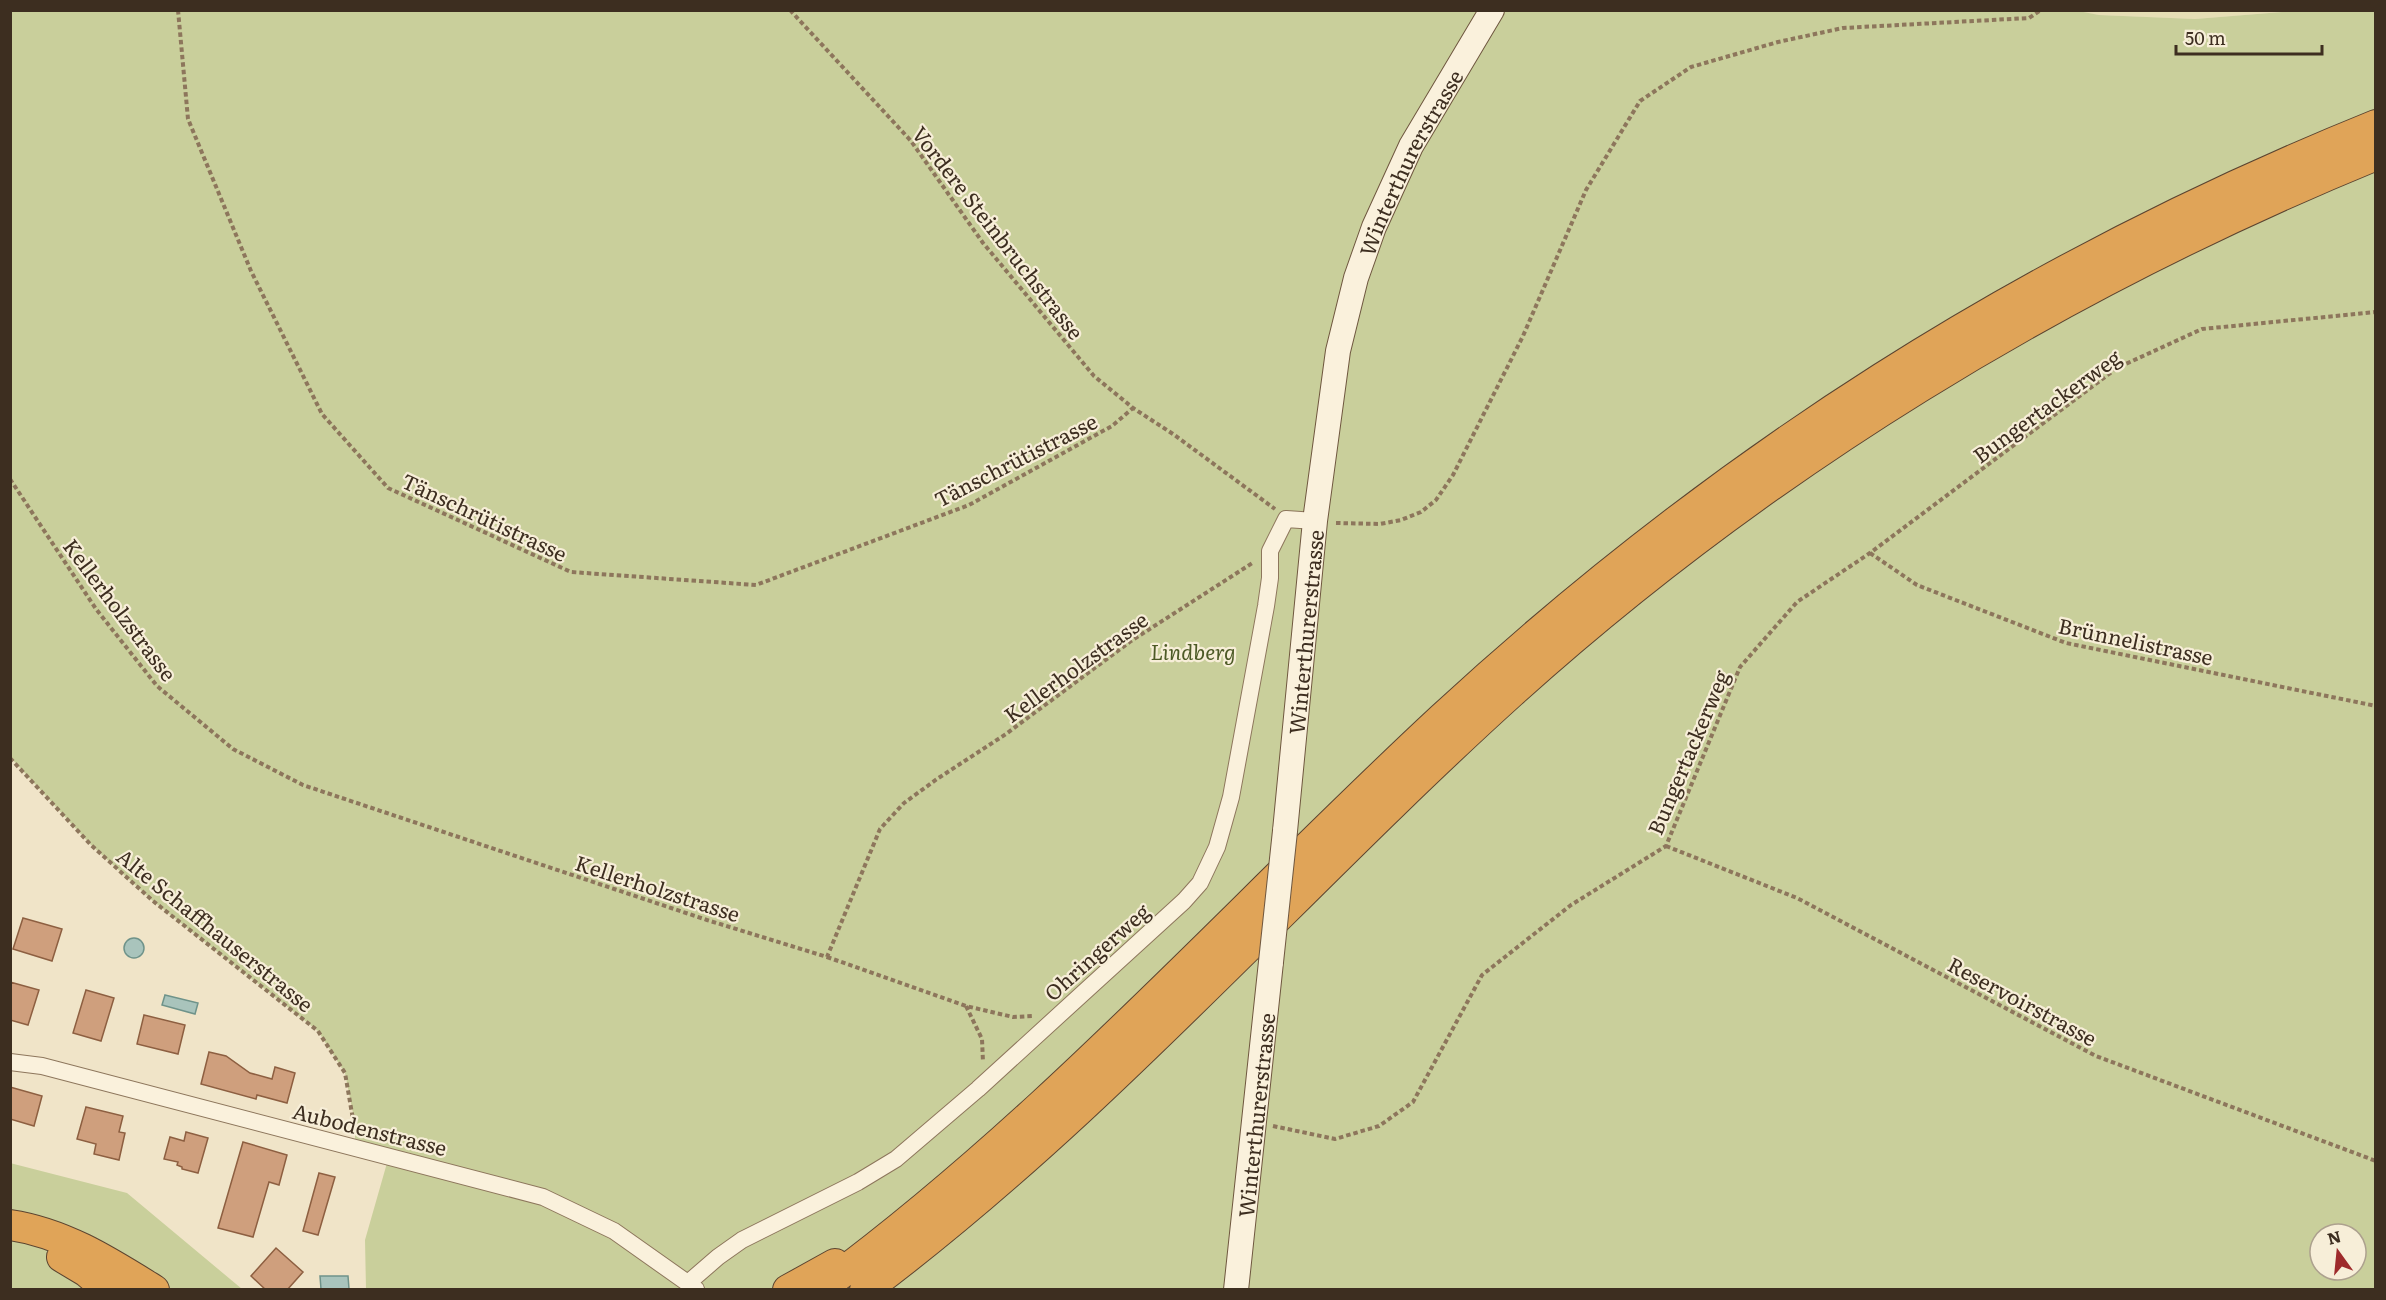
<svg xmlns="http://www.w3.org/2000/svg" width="2386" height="1300" viewBox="0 0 2386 1300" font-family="Literata,serif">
<rect width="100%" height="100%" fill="#f0e4c8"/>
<path fill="#e6deb5" d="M2073,11H2294L2195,19L2099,15Z"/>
<path fill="#c9cf9b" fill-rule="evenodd" d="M2073,10L2099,15L2195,19L2294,11H2375V1289H366L365,1240L389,1156L355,1147V1123L345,1073L318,1031L153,901L91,845L11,758V11ZM2320,1234H2356V1270H2320Z
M10,1163L127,1193L242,1289H11Z"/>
<path fill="#a9c4bc" stroke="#6f938a" stroke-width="1.5" d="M124 948a10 10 0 1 1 20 0a10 10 0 1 1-20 0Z
M165,995L198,1003L195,1014L162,1005Z
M320,1276H348L349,1289H321Z"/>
<path fill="#cf9f7d" stroke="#8d5f41" stroke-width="1.5" d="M23,918L62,929L52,961L13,949Z
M10,982L39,990L28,1025L10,1020Z
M86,990L114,998L101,1041L73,1033Z
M144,1015L185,1025L178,1054L137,1044Z
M209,1052L226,1056L250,1073L272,1079L275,1067L295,1073L287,1103L257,1095L256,1099L201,1084Z
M10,1087L42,1096L34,1126L10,1119Z
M86,1107L123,1116L119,1132L125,1133L119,1160L94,1154L96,1144L77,1139Z
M186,1132L208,1138L198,1173L182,1169V1167L177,1165L178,1162L164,1159L170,1137L184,1141Z
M243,1142L287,1155L279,1185L269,1182L253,1237L218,1228Z
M319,1173L335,1177L318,1235L303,1231Z
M276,1248L303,1272L287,1290H266L251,1276Z"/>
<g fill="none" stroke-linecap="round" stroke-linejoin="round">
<defs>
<path id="street" d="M10,1062L42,1066L543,1197L614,1231L696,1289
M688,1283L718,1257L742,1240L858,1182L896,1159L978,1089L1184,901L1200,883L1217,847L1231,797L1266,606L1270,578V551L1286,519L1315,521"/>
<g id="secondary">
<path id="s1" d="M1285,831L1315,521L1338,351L1356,278L1374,227L1411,146L1492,10"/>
<path id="s2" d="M1236,1290L1271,962"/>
</g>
<path id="highway" d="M10,1225C64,1233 109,1262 154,1290
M62,1257L87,1272L108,1290
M788,1290L835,1264
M819,1290C1048,1122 1235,910 1442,718C1720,461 2024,267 2376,125
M865,1290C1101,1114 1294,889 1511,693C1765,464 2059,285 2376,155"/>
</defs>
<use href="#street" stroke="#8d765c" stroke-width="18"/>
<use href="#secondary" stroke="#6f573f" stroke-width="26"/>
<use href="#highway" stroke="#5b4430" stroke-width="32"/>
<path stroke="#8d765c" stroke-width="4" stroke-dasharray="4.5 3" stroke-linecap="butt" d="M178,10L188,119L251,271L322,414L388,488L571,572L756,585L969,505L1112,426L1133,408
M790,10L911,141L983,243L1094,376L1133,408L1173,434L1275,509
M10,479L96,609L157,686L233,749L303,785L707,920L827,957L880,829L904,803L937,779L1006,734L1131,641L1254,562
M1336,523L1380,524L1401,520L1421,512L1436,500L1453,475L1523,336L1586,190L1640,101L1691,67L1778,42L1843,28L2029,18L2041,10
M1870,553L1917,585L2066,643L2376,706
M10,758L91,845L153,901L318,1031L345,1073L355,1131
M1666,846L1797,898L2096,1056L2376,1161
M827,957L966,1006L1013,1017L1032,1016
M966,1006L982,1039L983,1062
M1273,1126L1335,1139L1379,1126L1413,1102L1482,975L1571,905L1666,846L1740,667L1797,602L1870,553L2117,368L2202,329L2376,312"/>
<use href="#street" stroke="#faf1dc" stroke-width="16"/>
<use href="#secondary" stroke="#faf1dc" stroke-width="24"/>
<use href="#highway" stroke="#e0a458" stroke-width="30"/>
<defs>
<path id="secondary-bridge" d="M1271,962L1285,831"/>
</defs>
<use href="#secondary-bridge" stroke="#6f573f" stroke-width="26" stroke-linecap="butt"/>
<use href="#secondary-bridge" stroke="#faf1dc" stroke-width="24"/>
</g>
<g text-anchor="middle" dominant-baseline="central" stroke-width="4.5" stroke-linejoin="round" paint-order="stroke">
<g font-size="21" fill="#3d2e20" stroke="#f7eed8">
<text stroke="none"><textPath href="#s1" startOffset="686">Winterthurerstrasse</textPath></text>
<text transform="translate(999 232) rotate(52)">Vordere Steinbruchstrasse</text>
<text transform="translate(2046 405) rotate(-36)">Bungertackerweg</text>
<text transform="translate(1015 459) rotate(-27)">Tänschrütistrasse</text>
<text transform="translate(485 516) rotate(25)">Tänschrütistrasse</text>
<text transform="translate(121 609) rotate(53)">Kellerholzstrasse</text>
<text stroke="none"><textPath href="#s1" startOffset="200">Winterthurerstrasse</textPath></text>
<text transform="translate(2136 640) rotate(12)">Brünnelistrasse</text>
<text transform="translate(1075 666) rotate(-36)">Kellerholzstrasse</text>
<text transform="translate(1687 752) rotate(-67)">Bungertackerweg</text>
<text transform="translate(658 887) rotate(18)">Kellerholzstrasse</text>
<text transform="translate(216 929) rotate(39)">Alte Schaffhauserstrasse</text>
<text transform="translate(1096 951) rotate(-42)">Ohringerweg</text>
<text transform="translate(2023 1000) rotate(28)">Reservoirstrasse</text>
<text stroke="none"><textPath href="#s2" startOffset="176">Winterthurerstrasse</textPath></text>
<text transform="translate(370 1128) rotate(14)">Aubodenstrasse</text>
</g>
<g font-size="21" font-style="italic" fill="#4d5a26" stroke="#f7eed8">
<text x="1193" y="650">Lindberg</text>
</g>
</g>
<rect width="2386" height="1300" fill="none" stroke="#3d2e20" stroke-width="24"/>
<g transform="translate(2338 1252) rotate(345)"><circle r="28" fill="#f7eed8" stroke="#ada18e" stroke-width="1.5"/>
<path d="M0-4.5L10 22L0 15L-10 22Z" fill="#9e2a2b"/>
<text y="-9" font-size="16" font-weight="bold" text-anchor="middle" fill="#3d2e20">N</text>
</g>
<path d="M2176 45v9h146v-9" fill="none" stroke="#3d2e20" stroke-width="3"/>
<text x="2185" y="45" font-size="18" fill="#3d2e20" stroke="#f7eed8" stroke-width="4.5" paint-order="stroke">50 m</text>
</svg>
